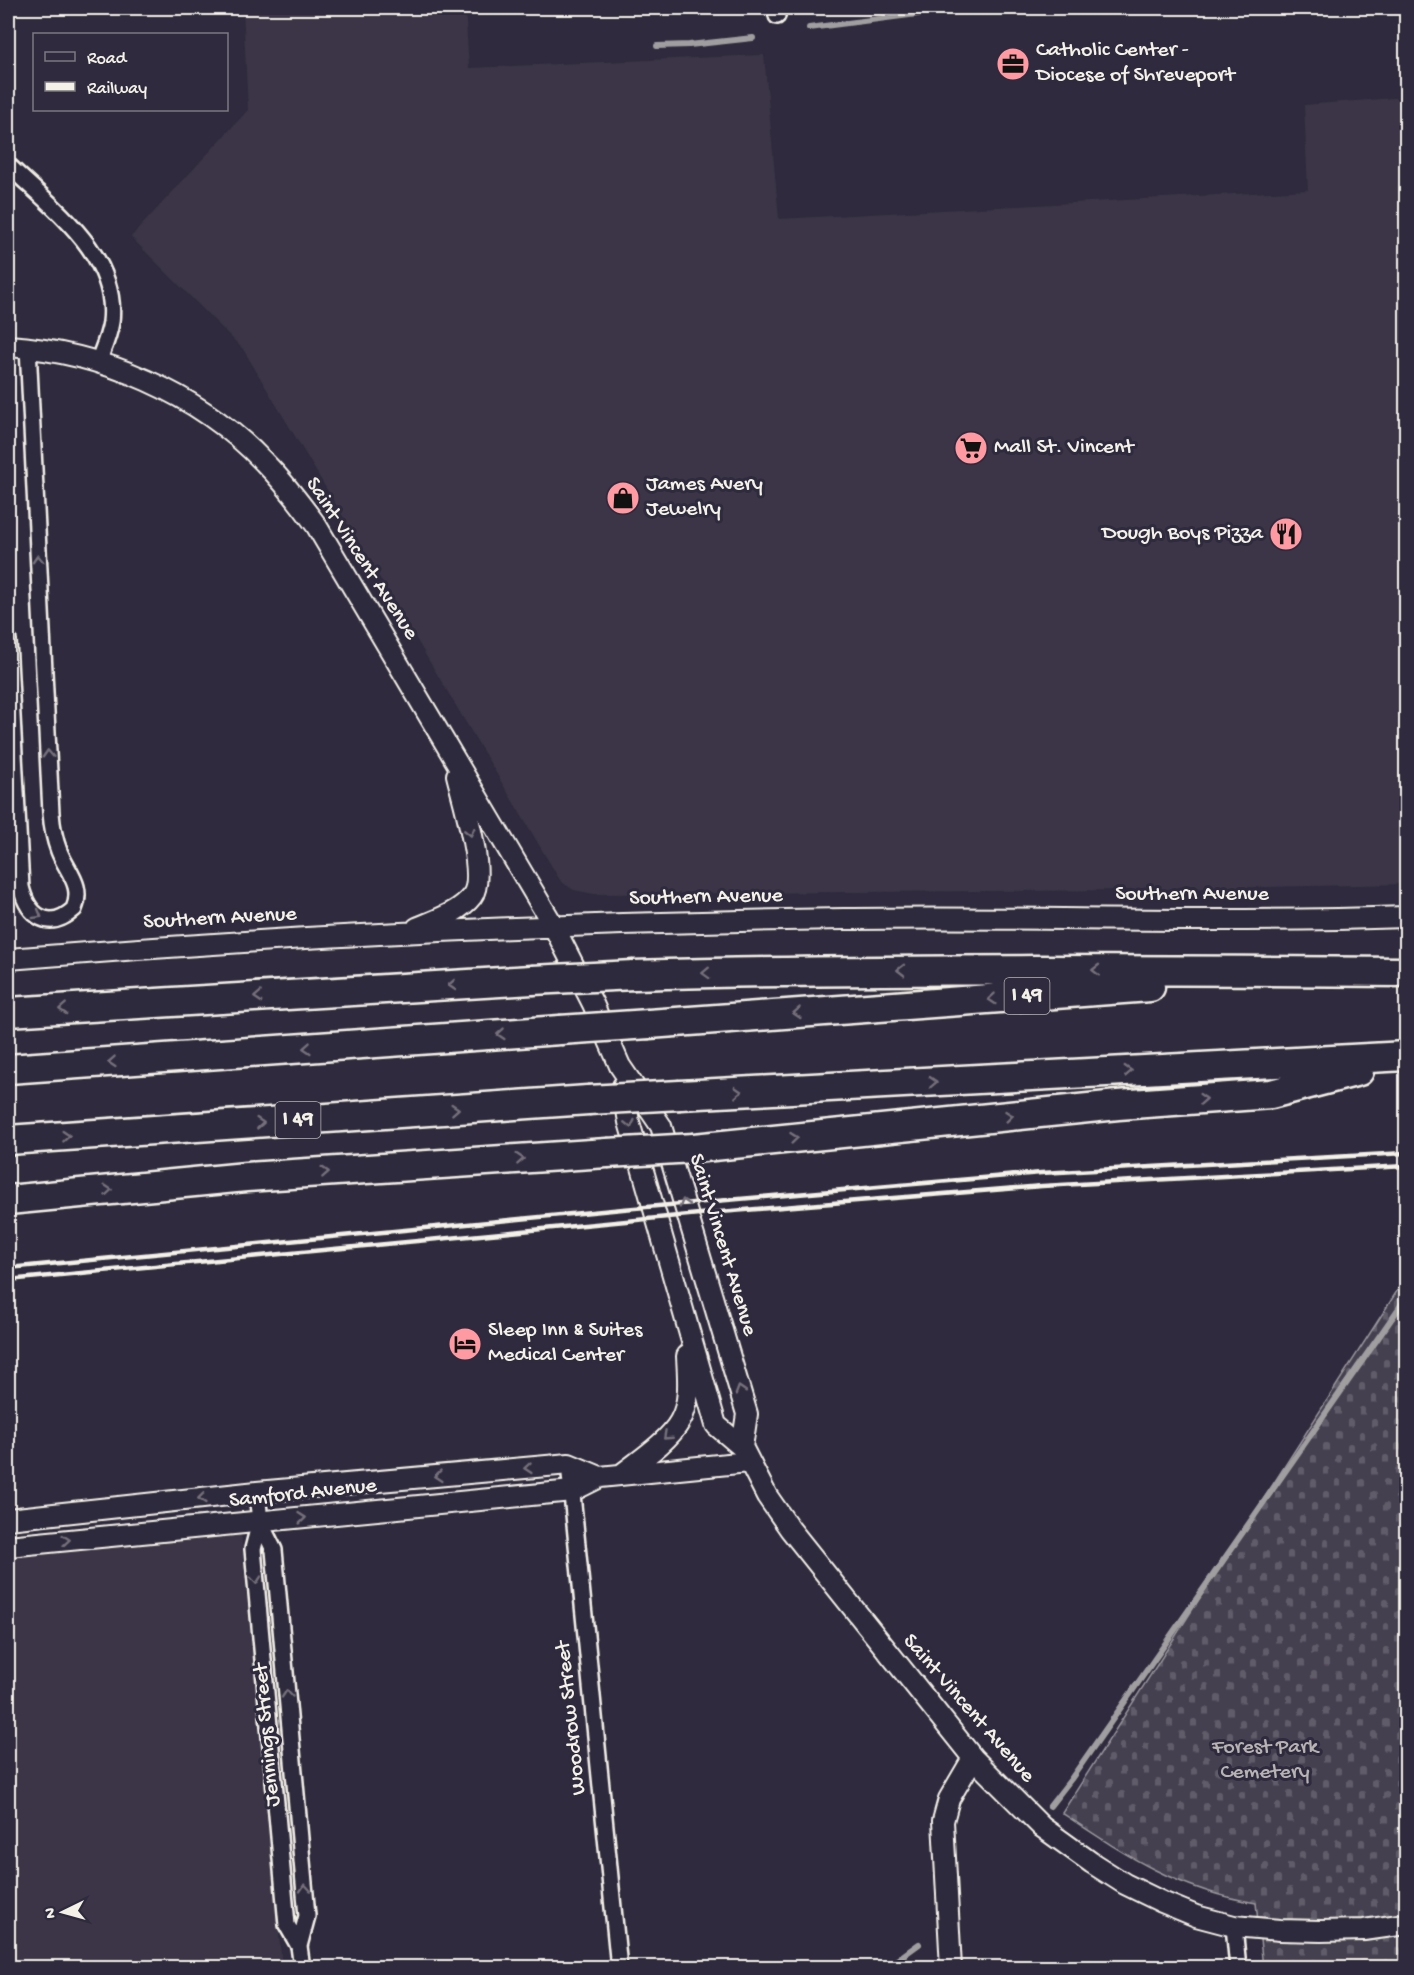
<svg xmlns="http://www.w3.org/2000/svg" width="1414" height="1975" viewBox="0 0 1414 1975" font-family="'Gochi Hand',sans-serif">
<defs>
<pattern id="cemetery-stones" width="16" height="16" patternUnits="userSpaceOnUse" patternTransform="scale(1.5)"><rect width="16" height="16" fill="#454050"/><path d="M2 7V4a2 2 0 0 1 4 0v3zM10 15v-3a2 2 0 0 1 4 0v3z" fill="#605c69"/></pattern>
</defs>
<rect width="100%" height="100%" fill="#2f2a3d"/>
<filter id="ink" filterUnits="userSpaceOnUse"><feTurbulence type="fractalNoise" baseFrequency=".0167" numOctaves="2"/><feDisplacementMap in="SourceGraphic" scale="12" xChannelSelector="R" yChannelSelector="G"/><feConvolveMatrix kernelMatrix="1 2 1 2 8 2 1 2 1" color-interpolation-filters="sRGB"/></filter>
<g filter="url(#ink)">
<path fill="#3b3647" d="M243,8H465L469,68L764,55L779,219L1308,190L1304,105L1406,97V884L1127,890L594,894L574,890L566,885L560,880L243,349L131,237L248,110Z
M241,1533L282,1967H8V1557Z"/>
<path fill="url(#cemetery-stones)" stroke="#9c989c" stroke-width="1.5" d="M1406,1277V1967H1263L1256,1903C1177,1890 1127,1856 1062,1813Z"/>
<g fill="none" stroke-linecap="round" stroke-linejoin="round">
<path stroke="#a19ea0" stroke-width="6" d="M809,28L925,13
M657,46L689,45L753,38
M1050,1806L1071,1779L1406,1298
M886,1968L919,1944"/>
<defs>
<path id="minor" d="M776,8L777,16
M8,165C51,207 119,254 111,322C109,336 103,349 98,362
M8,640L21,887C28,916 49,932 74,909C84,885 67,872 59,851C54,838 52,826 51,813L28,347
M569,1464L619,1968
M257,1492L260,1522L253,1549L287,1925L299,1946
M260,1522L274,1550L307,1916L299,1946L302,1968
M1234,1926L1238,1968"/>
<path id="tertiary" d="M8,346C102,352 198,393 264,462C283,481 300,503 316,525L553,925L593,1004L620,1066L661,1126L747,1414L742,1447
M417,928C435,920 459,913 472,896C487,876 463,800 457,775
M8,959C286,936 564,923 844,919C1031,916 1219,924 1406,917
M623,1086L629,1122L716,1425L742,1447L767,1496L790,1529L973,1758L1042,1827L1092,1863L1125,1884L1162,1902L1196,1916L1234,1926L1280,1930L1321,1931L1364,1930L1406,1924
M622,1474C640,1460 669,1441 680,1421C691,1402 688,1377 687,1356
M8,1519L257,1492L569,1464L600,1477
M8,1546L572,1491L600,1477L748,1462
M951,1968L943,1821L949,1799L973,1758"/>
<path id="motorway" d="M634,975C891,968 1149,970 1406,972
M8,1012L532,980
M649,1024L1150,987
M8,1069L560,1030
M680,1095L1406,1056
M8,1140L588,1100
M694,1148L1118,1105L1271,1094L1359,1071
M8,1200L246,1177L607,1153"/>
</defs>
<use href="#minor" stroke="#f4f1e8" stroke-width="20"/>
<use href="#tertiary" stroke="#f4f1e8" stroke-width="24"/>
<use href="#motorway" stroke="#f4f1e8" stroke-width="33"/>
<use href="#minor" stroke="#2f2a3d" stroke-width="15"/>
<use href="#tertiary" stroke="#2f2a3d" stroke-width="20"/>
<use href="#motorway" stroke="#2f2a3d" stroke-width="28"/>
<path stroke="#f4f1e8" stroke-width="4.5" d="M8,1268L623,1209L1041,1173L1406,1153
M8,1280L720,1212L1042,1186L1406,1166"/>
<defs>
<path id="motorway-bridge" d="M532,980L634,975
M560,1030L649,1024
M588,1100L680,1095
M607,1153L694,1148"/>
</defs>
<use href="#motorway-bridge" stroke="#f4f1e8" stroke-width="33" stroke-linecap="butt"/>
<use href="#motorway-bridge" stroke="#2f2a3d" stroke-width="28"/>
</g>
<defs><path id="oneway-chevron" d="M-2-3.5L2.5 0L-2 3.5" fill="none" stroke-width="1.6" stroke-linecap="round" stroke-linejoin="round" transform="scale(1.5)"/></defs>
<g stroke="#747079">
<use href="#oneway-chevron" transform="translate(38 559) rotate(-93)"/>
<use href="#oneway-chevron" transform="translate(48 754) rotate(-93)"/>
<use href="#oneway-chevron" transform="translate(470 832) rotate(77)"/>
<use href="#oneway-chevron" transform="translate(38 915) rotate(30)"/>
<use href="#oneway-chevron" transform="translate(901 970) rotate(180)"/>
<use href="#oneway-chevron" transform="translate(1096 970) rotate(-180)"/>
<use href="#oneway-chevron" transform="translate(706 973) rotate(178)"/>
<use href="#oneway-chevron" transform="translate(452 985) rotate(176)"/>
<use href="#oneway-chevron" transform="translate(258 997) rotate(177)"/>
<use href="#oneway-chevron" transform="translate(992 999) rotate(176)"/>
<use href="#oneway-chevron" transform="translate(63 1009) rotate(177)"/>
<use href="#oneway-chevron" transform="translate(797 1013) rotate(176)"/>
<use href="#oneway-chevron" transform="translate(501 1034) rotate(176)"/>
<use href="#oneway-chevron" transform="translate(307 1048) rotate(176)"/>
<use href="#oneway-chevron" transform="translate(112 1062) rotate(176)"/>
<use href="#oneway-chevron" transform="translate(1128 1071) rotate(-3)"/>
<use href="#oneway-chevron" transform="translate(933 1082) rotate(-3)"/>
<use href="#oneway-chevron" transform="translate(738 1092) rotate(-3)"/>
<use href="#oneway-chevron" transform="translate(1203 1099) rotate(-4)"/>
<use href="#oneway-chevron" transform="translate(455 1109) rotate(-4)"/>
<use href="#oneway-chevron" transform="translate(1009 1116) rotate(-6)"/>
<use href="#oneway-chevron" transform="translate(260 1123) rotate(-4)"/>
<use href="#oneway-chevron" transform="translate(630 1124) rotate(77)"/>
<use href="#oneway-chevron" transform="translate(66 1136) rotate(-4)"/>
<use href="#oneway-chevron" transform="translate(794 1138) rotate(-6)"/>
<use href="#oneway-chevron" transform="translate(520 1159) rotate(-4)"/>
<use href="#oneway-chevron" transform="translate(325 1172) rotate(-4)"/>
<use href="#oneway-chevron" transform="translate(108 1190) rotate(-5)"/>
<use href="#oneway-chevron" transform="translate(684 1203) rotate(-107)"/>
<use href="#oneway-chevron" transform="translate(740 1390) rotate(-107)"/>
<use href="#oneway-chevron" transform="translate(667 1436) rotate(137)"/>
<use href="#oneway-chevron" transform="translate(528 1468) rotate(175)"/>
<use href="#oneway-chevron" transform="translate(438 1476) rotate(175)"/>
<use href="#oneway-chevron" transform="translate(202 1498) rotate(174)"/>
<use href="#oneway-chevron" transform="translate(302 1518) rotate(-6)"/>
<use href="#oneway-chevron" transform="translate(66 1540) rotate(-5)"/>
<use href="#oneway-chevron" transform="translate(256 1580) rotate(85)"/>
<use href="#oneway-chevron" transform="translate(287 1694) rotate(-95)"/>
<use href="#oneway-chevron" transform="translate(305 1888) rotate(-95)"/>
</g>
</g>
<defs>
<symbol id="office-disc" viewBox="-11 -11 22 22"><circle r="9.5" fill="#ff9aa2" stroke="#2f2a3d"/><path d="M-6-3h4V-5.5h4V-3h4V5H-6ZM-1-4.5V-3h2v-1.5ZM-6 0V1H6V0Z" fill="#111"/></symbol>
<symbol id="supermarket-disc" viewBox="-11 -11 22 22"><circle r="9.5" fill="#ff9aa2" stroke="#2f2a3d"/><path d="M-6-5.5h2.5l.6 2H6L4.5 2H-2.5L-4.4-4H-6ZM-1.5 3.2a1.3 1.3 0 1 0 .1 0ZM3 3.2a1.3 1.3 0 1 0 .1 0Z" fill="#111"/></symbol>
<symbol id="shop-disc" viewBox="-11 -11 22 22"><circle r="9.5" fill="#ff9aa2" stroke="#2f2a3d"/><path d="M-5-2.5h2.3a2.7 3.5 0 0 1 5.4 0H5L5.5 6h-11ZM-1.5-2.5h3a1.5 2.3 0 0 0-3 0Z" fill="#111"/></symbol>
<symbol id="restaurant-disc" viewBox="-11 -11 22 22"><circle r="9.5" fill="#ff9aa2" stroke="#2f2a3d"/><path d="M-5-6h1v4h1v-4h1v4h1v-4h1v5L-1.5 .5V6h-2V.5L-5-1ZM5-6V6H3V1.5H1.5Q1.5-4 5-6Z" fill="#111"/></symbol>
<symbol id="hotel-disc" viewBox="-11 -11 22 22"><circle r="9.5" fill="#ff9aa2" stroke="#2f2a3d"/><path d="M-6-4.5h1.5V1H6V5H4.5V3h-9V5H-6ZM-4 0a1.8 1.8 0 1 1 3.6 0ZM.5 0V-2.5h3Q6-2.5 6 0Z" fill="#111"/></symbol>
</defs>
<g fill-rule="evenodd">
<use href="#office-disc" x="994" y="45" width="38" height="38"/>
<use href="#supermarket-disc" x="952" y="429" width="38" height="38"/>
<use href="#shop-disc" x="604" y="479" width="38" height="38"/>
<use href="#restaurant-disc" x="1267" y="515" width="38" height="38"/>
<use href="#hotel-disc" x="446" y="1325" width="38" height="38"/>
</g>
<g text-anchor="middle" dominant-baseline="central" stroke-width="6" stroke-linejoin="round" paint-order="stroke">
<g fill="#2f2a3d" stroke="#b9b5b5" stroke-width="1.5">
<rect x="1004.5" y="978" width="45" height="36" rx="4.5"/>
<rect x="275.5" y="1102" width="45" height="36" rx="4.5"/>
</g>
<g font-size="21" font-weight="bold" fill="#f4f1e8">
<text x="1027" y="996">I 49</text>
<text x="298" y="1120">I 49</text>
</g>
<g font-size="22" fill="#f4f1e8" stroke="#2f2a3d" text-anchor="start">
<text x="1036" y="51">Catholic Center -<tspan x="1036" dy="25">Diocese of Shreveport</tspan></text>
<text x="994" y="448">Mall St. Vincent</text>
<text x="646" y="485">James Avery<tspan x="646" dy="25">Jewelry</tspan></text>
<text x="1263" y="534" text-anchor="end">Dough Boys Pizza</text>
<text x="488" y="1331">Sleep Inn &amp; Suites<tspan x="488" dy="25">Medical Center</tspan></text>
</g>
<g font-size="22" fill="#f4f1e8" stroke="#2f2a3d">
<text transform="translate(361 559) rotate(57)">Saint Vincent Avenue</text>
<text x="1192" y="895">Southern Avenue</text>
<text transform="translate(706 898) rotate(-1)">Southern Avenue</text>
<text transform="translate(220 919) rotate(-3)">Southern Avenue</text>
<text transform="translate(722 1245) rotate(73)">Saint Vincent Avenue</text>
<text transform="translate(303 1494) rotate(-6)">Samford Avenue</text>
<text transform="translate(968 1709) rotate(49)">Saint Vincent Avenue</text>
<text transform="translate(572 1718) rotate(-96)">Woodrow Street</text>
<text transform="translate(268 1735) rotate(-95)">Jennings Street</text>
</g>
<g font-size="22" fill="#b7b3b3" stroke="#2f2a3d">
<text x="1265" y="1748">Forest Park<tspan x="1265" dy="25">Cemetery</tspan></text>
</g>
</g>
<rect width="1414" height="1975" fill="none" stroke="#2f2a3d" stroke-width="30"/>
<rect x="15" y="15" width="1384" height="1945" fill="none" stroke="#f4f1e8" stroke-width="2" filter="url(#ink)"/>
<rect x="33" y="33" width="195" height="78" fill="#2f2a3d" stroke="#7e7a81" stroke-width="1.5"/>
<rect x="45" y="52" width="30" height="9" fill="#2f2a3d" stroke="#7e7a81" stroke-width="1.5"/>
<text x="87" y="63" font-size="18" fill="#f4f1e8">Road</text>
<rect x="45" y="82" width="30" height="9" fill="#f4f1e8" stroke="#7e7a81" stroke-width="1.5"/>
<text x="87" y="93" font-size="18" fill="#f4f1e8">Railway</text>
<g transform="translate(63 1912) rotate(265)" stroke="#2f2a3d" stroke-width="4.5" paint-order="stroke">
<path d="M0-4.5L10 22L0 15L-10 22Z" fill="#f4f1e8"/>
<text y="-9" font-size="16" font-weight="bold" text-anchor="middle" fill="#f4f1e8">N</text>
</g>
</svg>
